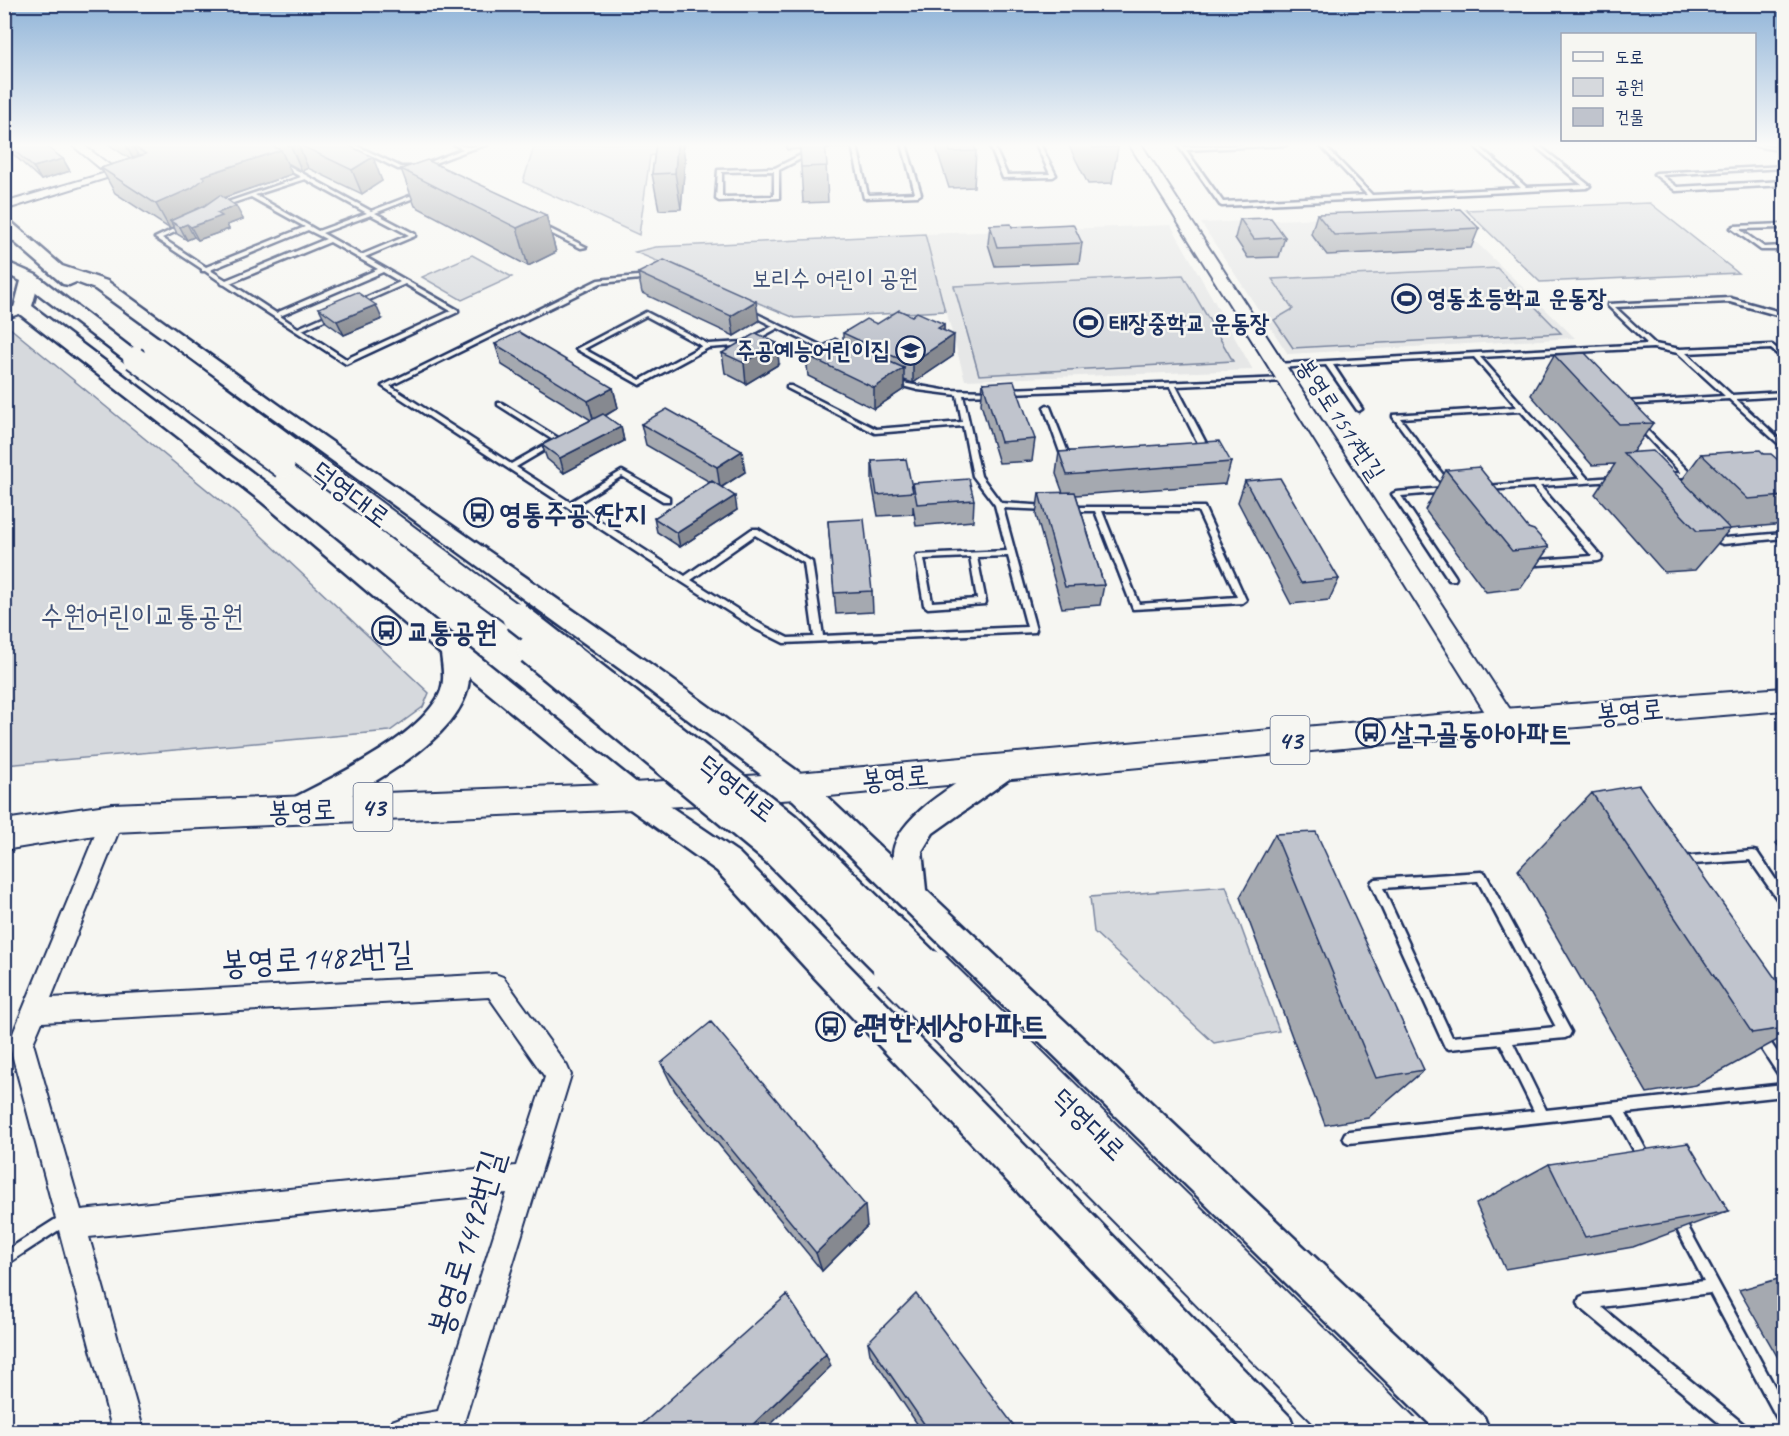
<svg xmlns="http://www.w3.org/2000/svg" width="1789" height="1436" viewBox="0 0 1789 1436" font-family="Caveat,'Poor Story',sans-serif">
<rect width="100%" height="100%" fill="#f6f6f2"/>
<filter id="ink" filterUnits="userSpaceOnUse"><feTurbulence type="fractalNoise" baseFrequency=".0167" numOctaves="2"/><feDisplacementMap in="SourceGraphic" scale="12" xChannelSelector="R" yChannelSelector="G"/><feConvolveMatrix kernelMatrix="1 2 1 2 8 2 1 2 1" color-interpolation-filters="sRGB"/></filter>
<g filter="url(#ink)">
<path fill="#e6e7e7" d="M1446,213L1575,338L1288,354L1201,223Z
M1171,225L1253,370L965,380L925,234Z"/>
<path fill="#d6d9dd" stroke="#78849e" stroke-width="1.5" d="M535,144H689L650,156L639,235L523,182Z
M1650,203L1738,273L1540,282L1466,210Z
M925,234L945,311L795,318L635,252L656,247Z
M472,255L512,277L462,300L422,277Z
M1497,268L1561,333L1293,348L1274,320L1293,309L1272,279Z
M1183,275L1233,361L979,375L954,286Z
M4,323L250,525L429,693L423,707L390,731L5,765Z
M1226,886L1279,1031L1214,1043L1094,932L1090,897Z"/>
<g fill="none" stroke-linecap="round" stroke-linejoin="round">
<defs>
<path id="service" d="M348,144H353L401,167H415L417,168L415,169H398Z
M453,144C459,144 462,147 468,147C475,148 482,143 489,144L469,150L424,167L420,166L463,149Z
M840,144H860L857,146L868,195L915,193L902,144H906L921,194L918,196L864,198L852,146L824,147L779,170V198L719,201L716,199L718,170L775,168L821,145ZM774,171V196L722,197V172Z
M989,144H993L1007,175L1050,174L1036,144H1040L1056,175L1053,177L1003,178Z
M1177,144H1181L1184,147L1288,144L1286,145L1186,150L1223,202L1367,195L1319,144H1323L1372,195L1521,188L1472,144H1476L1526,187L1582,185L1533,144H1537L1590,186L1587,188L1222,206L1220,205Z
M1745,144H1753L1784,149V151Z
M276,161H280L371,211L420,192H424V194L375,213L415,234V236L365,257L458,310V312L346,364L225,285L222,284L221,282L205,271H202V269L155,238L182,225H186V227L162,238L206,267L305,227L251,197L221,207L216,206L301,177L276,163ZM305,179L367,213L318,231L255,195ZM371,215L409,235L361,255L322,233ZM308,230L326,239L226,280L210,270ZM330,242L378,269L276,313L230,283ZM383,272L400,282L356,302V304H360L405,284L451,311L346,359L302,330L336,315V313H332L298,328L280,316Z
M1784,166V168L1661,175L1677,187L1784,181V185L1676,191L1654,174L1656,173Z
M1784,224V228L1739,229L1764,247L1784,246V250H1761L1731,228L1734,226Z
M538,225H542L586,247L581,248L538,227Z
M648,275L651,277L650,278L601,283L390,386L511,464L553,440L498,405V403H502L560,439V441L516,467L570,502L622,471L669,497V501H663L622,476L575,505L685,576L752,529H758L812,562L823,636L1027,627L1008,556L977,557L986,602L985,604L928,608L924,605L916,557L917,555L1007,551L995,505L973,476L963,426L875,433L787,388V386H791L876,429L962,422L957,395L918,390L891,383V381L943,390L996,391L997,392L994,394L963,395L981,476L1001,503L1049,506L1053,508L1049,510L1003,508L1036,630L1035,632L784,643L756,629L682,582L382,386L598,280ZM755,535L804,563L814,637L788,638L762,625L691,580ZM970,557L977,599L932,602L924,559Z
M1730,298L1784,313V317L1730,302L1615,307L1655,344L1680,349L1772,345L1784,354V359L1782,358L1771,349L1686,353L1732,395L1784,392V396L1736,399L1784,443V448L1782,447L1729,399L1620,405L1619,404L1622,402L1725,396L1678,353L1653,348L1480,357L1588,479L1614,477L1618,479L1614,481L1540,486L1601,556L1602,558L1601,560L1598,561L1523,566L1522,564L1526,561L1592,556L1533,487L1485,490L1481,488L1485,486L1580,479L1521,411L1400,418L1453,488L1447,492L1401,496L1455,576L1456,578L1455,580H1449L1392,494L1396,492L1445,488L1393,417V415L1517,407L1474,357L1333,365L1362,409L1359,411L1357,410L1326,365L1277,368L1274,366L1277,364L1328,361L1648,344L1608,306V304Z
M747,309L832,351L827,352L778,328L747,345L708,348L640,385L576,349L646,312L708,344L744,342L773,326L745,312L744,311ZM646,316L702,346L640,380L584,349Z
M1286,378L1289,380L1288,381L1176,386L1208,447C1205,450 1197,450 1194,447L1199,445L1170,387L1008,393L1005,391L1008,389Z
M1047,405L1050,407L1068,453H1075V457H1065L1061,455L1044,407Z
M1639,423L1641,424L1689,472H1701V476L1664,478V474L1681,473L1637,426L1636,425Z
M1066,507H1204L1246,600L1242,603L1133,609L1095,511H1069L1065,509ZM1102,511H1198L1237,597L1139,604Z
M1713,527L1716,528L1725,538L1784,533V538L1723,544L1720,543L1709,530Z
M1753,851L1757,852L1784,892V904L1780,903L1750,860L1679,865L1675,864L1674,861L1675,858L1679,857Z
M1481,872L1485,873L1571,1032L1569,1036L1565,1038L1513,1043L1546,1110L1784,1084V1096L1626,1113L1652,1161L1650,1165L1646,1167L1642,1165L1614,1114L1349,1143L1345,1141L1343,1137L1345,1133L1349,1131L1534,1111L1501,1044L1449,1049L1445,1047L1371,884L1372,881L1376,879ZM1478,881L1556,1027L1452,1037L1383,888Z
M1761,1032L1765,1034L1784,1063V1079L1780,1077L1757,1042L1755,1038L1757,1034Z
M67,1212L71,1214L73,1218L71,1222L4,1266V1252Z
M1677,1212L1681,1214L1784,1404V1424L1779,1422L1710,1293L1601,1307L1747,1427L1749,1432H1730L1580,1307L1578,1302L1580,1297L1585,1295L1704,1281L1671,1218L1673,1214Z"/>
<path id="minor" d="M71,144H82L116,170L130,166L135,169L4,210V203L106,173Z
M23,304L29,308L28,311L4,319V310Z
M113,809L120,812L124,818L51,998L495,974L503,977L567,1066L571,1075L461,1432H388L392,1421L403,1417L438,1411L507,1193L89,1237L144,1432H113L9,1043L102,818L106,812ZM489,997L545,1077L516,1166L81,1210L33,1043L42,1022Z"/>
<path id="tertiary" d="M1129,144H1141L1513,714L1516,721L1513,728L1504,730L1495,728Z"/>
<path id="secondary" d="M4,219L10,221L62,266L107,281L286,410L656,668L807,778L893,859C890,817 966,779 996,758L1006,755L1016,758L1020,766L1016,774L933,833L922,851L926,890L1484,1417L1490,1432H1438L787,794L638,682L95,289L76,282L69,285L63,284L4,233Z
M4,261L36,275L144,358L141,362H127L36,292L32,306L278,492L462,643L643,788L739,853L1290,1417L1296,1432H1245L815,978L717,871L623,804L469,677C468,739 355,792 308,819L298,822L288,819L283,810L288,801C331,778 411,742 437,699C446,685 443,669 441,654L262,502L17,312L14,308L21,281L4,273Z"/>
<path id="primary" d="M1784,688V710L1504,733L797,799L633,809L113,832L102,828L97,818L102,808L113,804L633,783L797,773L1504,709Z"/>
<path id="trunk" d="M113,804L125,808L130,818L125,828L113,832L4,850V820Z"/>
</defs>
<use href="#service" stroke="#1b2f5e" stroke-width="5"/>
<use href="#minor" stroke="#1b2f5e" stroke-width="4"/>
<use href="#tertiary" stroke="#1b2f5e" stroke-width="4"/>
<use href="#secondary" stroke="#1b2f5e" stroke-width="5"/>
<use href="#primary" stroke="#1b2f5e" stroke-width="4"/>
<use href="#trunk" stroke="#1b2f5e" stroke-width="4"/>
<use href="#service" fill="#f6f6f2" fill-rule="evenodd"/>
<use href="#minor" fill="#f6f6f2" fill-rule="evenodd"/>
<use href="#tertiary" fill="#f6f6f2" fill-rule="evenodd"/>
<use href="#secondary" fill="#f6f6f2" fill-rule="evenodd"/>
<use href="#primary" fill="#f6f6f2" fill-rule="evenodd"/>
<use href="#trunk" fill="#f6f6f2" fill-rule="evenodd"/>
<defs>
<path id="secondary-bridge-far2" d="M155,348L518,618
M134,358L283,467"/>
<path id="secondary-bridge-far1" d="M516,616L786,826L934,971
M531,650L777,853L894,971"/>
<path id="secondary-bridge" d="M892,970L1349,1432
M932,970L1402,1432"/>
</defs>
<use href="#secondary-bridge-far2" stroke="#1b2f5e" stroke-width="26" stroke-linecap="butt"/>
<use href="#secondary-bridge-far1" stroke="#1b2f5e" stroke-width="33" stroke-linecap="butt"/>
<use href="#secondary-bridge" stroke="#1b2f5e" stroke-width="42" stroke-linecap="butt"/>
<use href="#secondary-bridge-far2" stroke="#f6f6f2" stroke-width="22"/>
<use href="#secondary-bridge-far1" stroke="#f6f6f2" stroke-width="28"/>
<use href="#secondary-bridge" stroke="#f6f6f2" stroke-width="38"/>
</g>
<path fill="#a5a9b0" stroke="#1b2f5e" stroke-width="1.5" d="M4,144H43L63,159L70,171L41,180L4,146Z
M108,144H345L382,181L362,194L308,168L302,171L286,162L292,174L224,198L243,219L227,225L229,229L198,240L194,237L187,240L177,234L174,227L170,229L115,193L101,168L130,159Z
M656,144H682L685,160L681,209L659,210L652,174Z
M786,144H825L828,202L803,203L800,149L787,150Z
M938,144H973L976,151L974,187L949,188L937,150Z
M1068,144H1116L1118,147L1112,183L1088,184Z
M401,169L546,215L556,252L528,266L415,206Z
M1317,214L1479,228L1471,248L1327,255L1311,234Z
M1240,219L1285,237L1279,257L1248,258L1235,238Z
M990,225L1012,227L1082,243L1079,263L995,266L988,244Z
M638,273L759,321L734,336L642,293Z
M319,308L382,319L344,335L326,322Z
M912,316L944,324V331L953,356L913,383L904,380V389L874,409L808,376L806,355L843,342V333Z
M495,344L613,388L618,408L605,416L621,427L624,441L564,473L547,459L542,445L591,420L502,365Z
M722,353L779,364L746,384L725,373Z
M1554,355L1653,423L1632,453L1682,480L1701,454H1764L1779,461L1785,454V524L1730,529L1695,570L1664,572L1595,494L1615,464L1592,465L1531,395Z
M983,383L1035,439L1032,461L999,463L981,404Z
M641,424L745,472L722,487L737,510L680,547L657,532L654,518L710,482L646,445Z
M1059,452L1231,462L1225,484L1076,495L1104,585L1100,605L1062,608L1036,515L1039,493H1063L1056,474Z
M872,461L912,490L913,483L974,500L973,521L916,526L913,506V514L878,516L872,483Z
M1446,470L1528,528L1549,547L1521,588L1486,592L1425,510Z
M1245,481L1339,579L1329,600L1291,604L1238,502Z
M828,521L872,591L873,612L836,614Z
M1592,793L1785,992V1036L1696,1085L1647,1093L1518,870Z
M1275,834L1424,1070L1368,1118L1325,1125L1240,897Z
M1785,836V854L1776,843Z
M661,1063L867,1226L822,1271L675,1091Z
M1549,1164L1729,1211L1633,1247L1505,1269L1476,1204Z
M1785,1277V1370L1739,1290Z
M868,1342L1018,1431H922L870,1354Z"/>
<path fill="#868990" stroke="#1b2f5e" stroke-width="1.5" d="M125,144H199L146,154L132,145L141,160L135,162Z
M298,144L308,168L302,171L291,147Z
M677,144H682L685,160L681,209L675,173Z
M281,150L292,174L217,200L170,221L174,227L170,229L156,204L202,176Z
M373,157L382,181L362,194L352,170Z
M63,159L70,171L41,180L33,167Z
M236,206L243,219L227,225L229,229L198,240L191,227L217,213Z
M546,215L556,252L528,266L517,228Z
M187,224L194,237L187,240L180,227Z
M756,301L759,321L734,336L731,316Z
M376,305L382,319L344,335L337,321Z
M944,324V342L954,335L953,356L913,383V362L938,328Z
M777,343L779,364L746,384L744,363Z
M904,368V389L874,409V388Z
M613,388L618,408L594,422L588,401Z
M621,427L624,441L564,473L560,458Z
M742,451L745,472L720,488L717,467Z
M735,496L737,510L680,547L677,533Z
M865,1205L867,1226L822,1271L816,1253Z
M826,1354L831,1366L764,1431H746Z"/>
<path fill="#c0c4cd" stroke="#1b2f5e" stroke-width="1.5" d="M7,144H43L63,159L33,167Z
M138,144H269L281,150L202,176L205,178L192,188L156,204L101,168L146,154L132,145Z
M286,144H345L373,157L352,170L298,144L291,147Z
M656,144H677L675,173L652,174Z
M800,144H825L827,166L801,167Z
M948,144H973L976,151L950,152Z
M1091,144H1116L1118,147L1093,148Z
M427,160L546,215L517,228L401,169Z
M220,195L236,206L217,213L222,216L191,227L187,224L180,227L170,221L204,206Z
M1460,209L1479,228L1334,235L1317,214Z
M1271,218L1285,237L1254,239L1240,219Z
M1011,224L1012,227L1073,224L1082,243L997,247L990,225Z
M664,260L756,301L731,316L638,273Z
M357,292L376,305L337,321L319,308Z
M899,310L912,316L917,312L944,324L938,328L954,335L913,362L895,357L843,333L866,319L877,324Z
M519,332L613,388L588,401L495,344Z
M756,333L777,343L744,363L722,353Z
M835,338L904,368L874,388L806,355Z
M1585,353L1653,423L1619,424L1554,355Z
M1014,381L1035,439L1001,442L983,383Z
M667,409L742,451L717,467L641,424Z
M603,414L621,427L560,458L542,445Z
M1219,441L1231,462L1067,475L1059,452Z
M1760,450L1764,454H1771L1785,466V496L1748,499L1701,454Z
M1653,451L1730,529L1697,531L1623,453Z
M906,459L913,492L877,495L872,461Z
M1479,467L1528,528L1534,530L1549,547L1512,551L1446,470Z
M1280,478L1339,579L1301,583L1245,481Z
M969,479L974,500L917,504L913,483Z
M712,481L735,496L677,533L654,518Z
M1075,492L1104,585L1065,587L1039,493Z
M864,519L872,591L834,593L828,521Z
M1639,785L1785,992V1028L1752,1033L1592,793Z
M1316,832L1424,1070L1376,1078L1275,834Z
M711,1022L865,1205L816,1253L661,1063Z
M1688,1143L1729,1211L1585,1237L1549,1164Z
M916,1294L1018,1431H929L868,1342Z
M787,1295L826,1354L746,1431H641L639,1427Z"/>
</g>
<linearGradient id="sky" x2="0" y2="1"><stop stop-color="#8fb3d8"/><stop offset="0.42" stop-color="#fbfbf9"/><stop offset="1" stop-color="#fbfbf9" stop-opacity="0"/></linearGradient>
<rect width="1789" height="345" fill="url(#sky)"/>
<defs>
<symbol id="stadium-ring" viewBox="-11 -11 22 22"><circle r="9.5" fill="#f6f6f2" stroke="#1b2f5e" stroke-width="1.5"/><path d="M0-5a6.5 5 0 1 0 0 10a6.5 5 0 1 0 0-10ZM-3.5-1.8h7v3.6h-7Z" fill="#1b2f5e"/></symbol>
<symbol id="school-ring" viewBox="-11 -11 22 22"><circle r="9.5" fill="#f6f6f2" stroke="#1b2f5e" stroke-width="1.5"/><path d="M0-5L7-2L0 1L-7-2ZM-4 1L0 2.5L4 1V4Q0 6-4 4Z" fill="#1b2f5e"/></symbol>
<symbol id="bus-ring" viewBox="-11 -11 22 22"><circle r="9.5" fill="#f6f6f2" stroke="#1b2f5e" stroke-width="1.5"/><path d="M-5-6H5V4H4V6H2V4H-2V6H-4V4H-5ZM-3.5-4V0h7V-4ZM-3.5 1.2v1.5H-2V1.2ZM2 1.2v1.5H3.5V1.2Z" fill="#1b2f5e"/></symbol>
</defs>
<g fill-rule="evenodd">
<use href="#stadium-ring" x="1390" y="282" width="33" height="33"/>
<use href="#stadium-ring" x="1072" y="306" width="33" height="33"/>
<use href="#school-ring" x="894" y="334" width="33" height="33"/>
<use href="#bus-ring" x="462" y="496" width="33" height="33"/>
<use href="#bus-ring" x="370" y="614" width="33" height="33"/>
<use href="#bus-ring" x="1354" y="716" width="33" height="33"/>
<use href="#bus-ring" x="814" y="1010" width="33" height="33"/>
</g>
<g text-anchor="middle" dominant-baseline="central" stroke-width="5" stroke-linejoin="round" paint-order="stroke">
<g font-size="24" fill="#405177" stroke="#f6f6f2">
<text x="835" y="278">보리수 어린이 공원</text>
</g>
<g font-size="24" font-weight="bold" fill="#1b2f5e" stroke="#f6f6f2" text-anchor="start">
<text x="1427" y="298">영동초등학교 운동장</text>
<text x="1109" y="323">태장중학교 운동장</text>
<text x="890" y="350" text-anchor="end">주공예능어린이집</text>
</g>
<g font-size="24" fill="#1b2f5e" stroke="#f6f6f2">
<text transform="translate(1341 419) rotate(57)">봉영로1517번길</text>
</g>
<g fill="#f6f6f2" stroke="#5d6b8a" stroke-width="1.5">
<rect x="1270.5" y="716" width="39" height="48" rx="4.5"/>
<rect x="353.5" y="783" width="39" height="48" rx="4.5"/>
</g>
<g font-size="27" font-weight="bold" fill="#1b2f5e">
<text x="1290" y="740">43</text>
<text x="373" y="807">43</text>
</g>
<g font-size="28" fill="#1b2f5e" stroke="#f6f6f2">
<text transform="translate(351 494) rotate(37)">덕영대로</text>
<text transform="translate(1630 711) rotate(-5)">봉영로</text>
<text transform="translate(895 777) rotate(-5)">봉영로</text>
<text transform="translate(737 788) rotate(38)">덕영대로</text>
<text transform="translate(302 810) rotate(-2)">봉영로</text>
<text transform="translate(1089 1124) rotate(44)">덕영대로</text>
</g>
<g font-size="28" font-weight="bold" fill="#1b2f5e" stroke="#f6f6f2" text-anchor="start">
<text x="499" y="513">영통주공9단지</text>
<text x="407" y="631">교통공원</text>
<text x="1391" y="733">살구골동아아파트</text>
</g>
<g font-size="28" fill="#405177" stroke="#f6f6f2">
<text x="142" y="615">수원어린이교통공원</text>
</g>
<g font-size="33" fill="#1b2f5e" stroke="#f6f6f2">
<text transform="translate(317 958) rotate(-3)">봉영로1482번길</text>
<text transform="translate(466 1243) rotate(-73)">봉영로1492번길</text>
</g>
<g font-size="33" font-weight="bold" fill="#1b2f5e" stroke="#f6f6f2" text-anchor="start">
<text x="851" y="1026">e편한세상아파트</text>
</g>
</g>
<rect width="1789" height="1436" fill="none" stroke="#f6f6f2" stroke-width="24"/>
<rect x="12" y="12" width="1765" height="1412" fill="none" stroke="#1b2f5e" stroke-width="2" filter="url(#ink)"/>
<rect x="1561" y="33" width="195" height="108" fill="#f6f6f2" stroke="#9ea6b7" stroke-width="1.5"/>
<rect x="1573" y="52" width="30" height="9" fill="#f6f6f2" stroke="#9ea6b7" stroke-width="1.5"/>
<text x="1615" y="63" font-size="18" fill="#1b2f5e">도로</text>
<rect x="1573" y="78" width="30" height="18" fill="#d6d9dd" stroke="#9ea6b7" stroke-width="1.5"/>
<text x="1615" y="93" font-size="18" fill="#1b2f5e">공원</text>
<rect x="1573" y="108" width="30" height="18" fill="#c0c4cd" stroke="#9ea6b7" stroke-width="1.5"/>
<text x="1615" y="123" font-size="18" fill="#1b2f5e">건물</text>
</svg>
